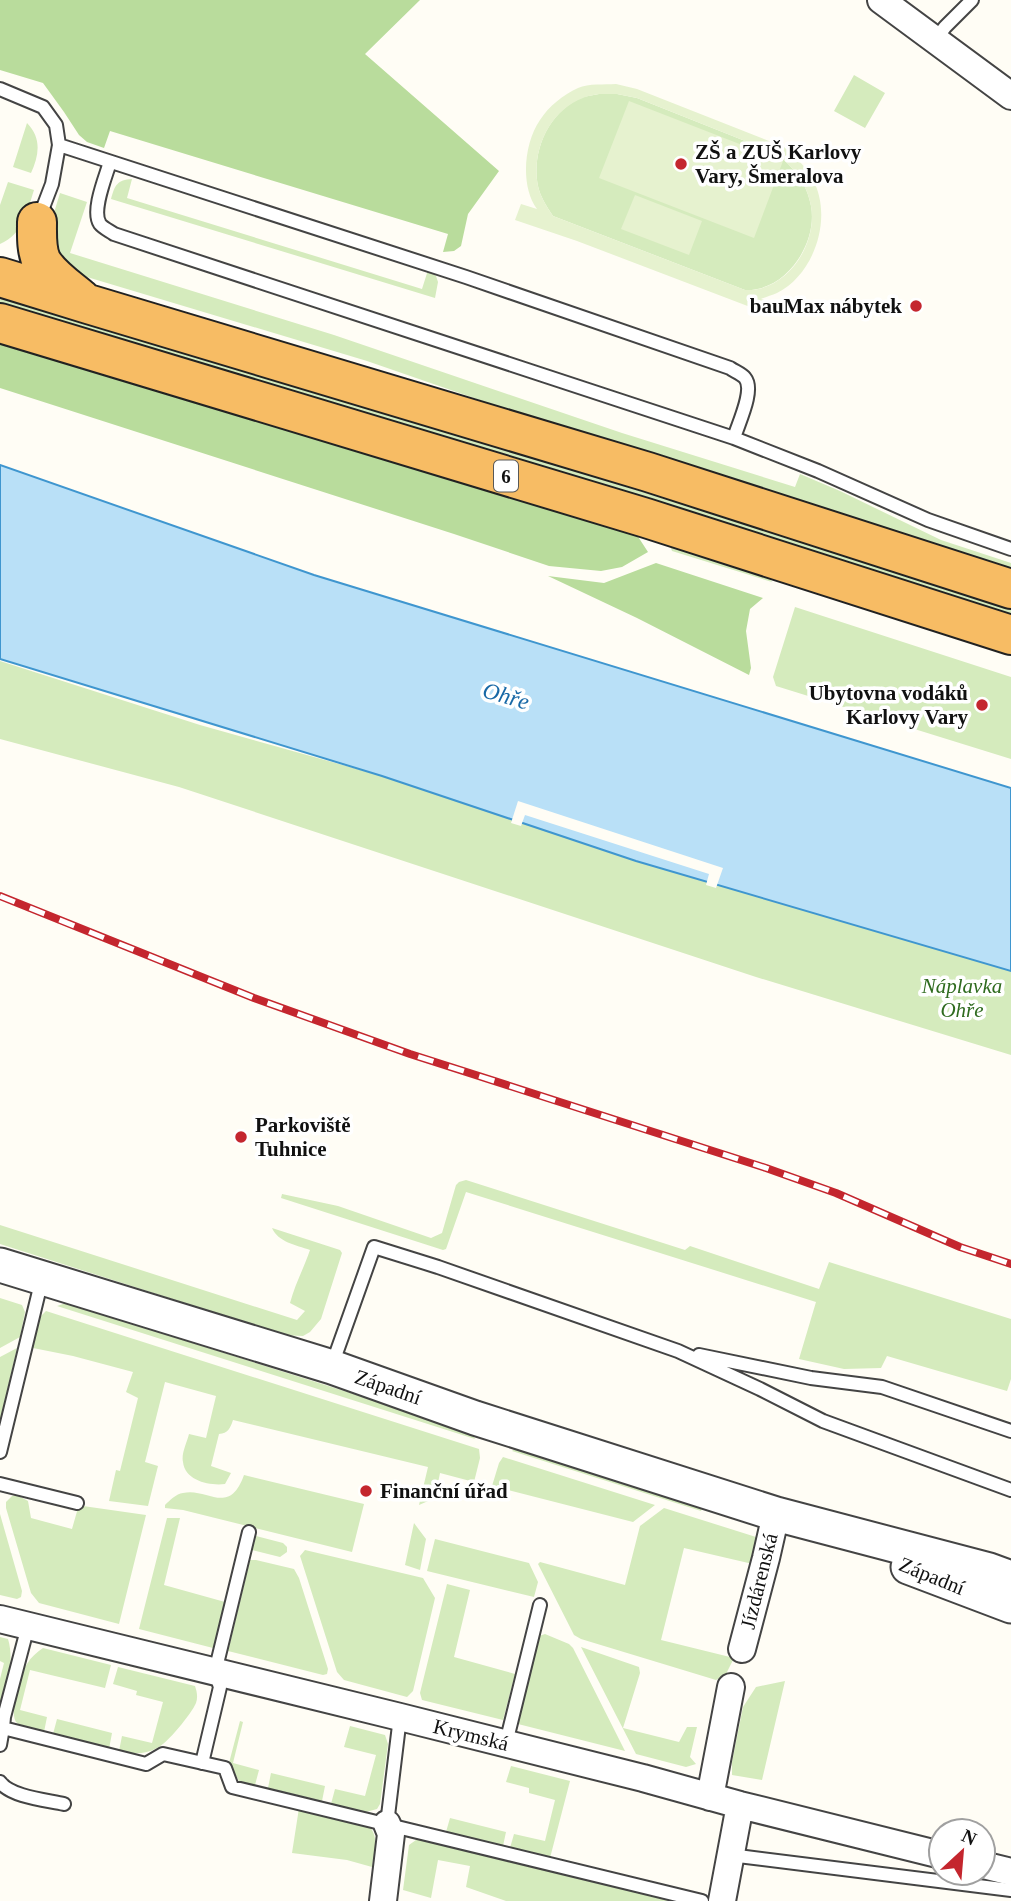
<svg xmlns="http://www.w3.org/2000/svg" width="1011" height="1901" viewBox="0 0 1011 1901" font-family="Georgia,serif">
<rect width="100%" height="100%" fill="#fffdf5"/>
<path fill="#d5ebbd" d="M854,75L885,93L865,128L834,111Z
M599,94H617L637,98L775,153C793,166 807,183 811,206C818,244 785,292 745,290L553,216C547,207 540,196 538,186C531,151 549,111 583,97C588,96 594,95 599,94Z
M27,123C42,138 39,156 31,173L13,167Z
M132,179L127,198L422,289L428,270L436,276L438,282L435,298L111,199C115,185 117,180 132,179Z
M8,182L34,190C27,212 23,234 0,244V205Z
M60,193L87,202L70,253L334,335L622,433L795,487L800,474L840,491L941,540L1011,563V571L612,446L367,361L77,274L64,268L46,239Z
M0,293L1011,606V618L0,305Z
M669,543L767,573L772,582L672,551Z
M795,607L1011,677V759L776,686L773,677Z
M0,661L200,725L382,776L636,861L1011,971V1055L756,977L179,787L0,739Z
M466,1180L685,1250L690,1246L819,1289L829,1262L1011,1319V1379L1007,1391L887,1356L881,1368L844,1369L799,1359L816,1302L466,1192L446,1249L443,1250L281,1198L282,1194L338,1206L431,1238L442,1233L456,1185L459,1182Z
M0,1225L297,1320L305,1311L290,1303C295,1284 304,1268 310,1250C296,1245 278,1242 272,1228L340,1250L342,1253L321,1319L310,1332L303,1336L281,1335L257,1326L0,1244Z
M0,1298L22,1305L25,1312L20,1337L0,1348Z
M66,1303L471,1431L475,1439L57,1306Z
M46,1311L479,1449L480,1458L474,1482L440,1473L435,1498L419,1505L428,1467L233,1420C230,1429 228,1433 219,1434L211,1466L231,1473L225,1484C210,1486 185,1481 183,1462C181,1454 187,1442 189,1434L206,1438L216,1396L165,1382L145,1462L158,1466L148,1506L109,1501L116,1470L120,1471L138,1398L126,1392L133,1372L73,1356L33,1348L38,1319Z
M17,1348L0,1421V1357Z
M518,1446L703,1505L701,1511L512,1451Z
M503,1457L655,1505L633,1522L492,1486L499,1463Z
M244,1475L364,1504L352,1552L183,1510L165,1508V1505C170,1500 176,1494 183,1493C207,1487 229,1517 244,1475Z
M17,1495L28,1501L31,1518L72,1529L78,1508L83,1506L146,1515L119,1624L39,1603L31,1593L6,1508V1502L12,1496Z
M664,1508L756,1537L758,1556L757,1565L684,1548L661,1640L734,1658L726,1674L716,1680L581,1639L574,1635L538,1564L540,1562L625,1585L640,1526Z
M0,1514L22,1591L21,1597L17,1599L0,1595Z
M167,1518H180L164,1585L225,1602L213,1648L139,1629Z
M414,1523L426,1539L420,1570L405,1565Z
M256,1536L283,1543L287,1547V1552L280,1557L252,1550Z
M435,1539L529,1563L538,1582L534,1597L427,1571Z
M305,1550L423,1578L435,1598L413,1691L407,1697L344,1680L337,1672L301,1559L300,1556Z
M250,1560H256L294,1569L299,1578L328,1669L327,1674L323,1675L228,1651Z
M447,1584L470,1590L454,1657L515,1674L503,1720L422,1700L420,1693Z
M545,1634L569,1644L573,1648L625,1751L518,1724L539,1636Z
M0,1637L8,1639C14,1659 9,1685 0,1702V1679L4,1663L0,1661Z
M581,1647L639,1667L640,1673L623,1728L679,1742L687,1727H697L690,1757L696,1764L686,1767L636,1754Z
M43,1648L111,1665L105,1688L30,1670L20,1710L47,1717L44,1732C36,1729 23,1728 17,1723C8,1715 20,1673 27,1664C31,1657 37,1652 43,1648Z
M118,1667L195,1686C197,1692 198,1697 196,1703C192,1713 167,1744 157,1748C144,1755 133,1754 119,1751L122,1736L152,1743L163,1702L136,1695L137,1691L113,1684Z
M785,1681L762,1780L732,1775V1762L743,1707L756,1687Z
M57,1719L112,1733L109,1749L53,1734Z
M240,1721L243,1722L233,1763L259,1770L255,1785L239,1781L229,1763Z
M350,1726L385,1735L388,1744L380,1804L377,1809L366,1812L331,1804L335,1789L365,1796L376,1755L344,1747Z
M511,1766L570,1781L550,1858L510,1848L514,1834L545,1841L555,1800L529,1793V1788L506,1782Z
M271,1773L325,1786L322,1801L268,1788Z
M299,1808L368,1825C380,1837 374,1851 372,1867L347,1860L292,1853Z
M450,1818L506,1832L503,1846L446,1832Z
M422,1839L445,1844L674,1901H506L466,1887L470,1866L438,1860L431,1898L403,1890L409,1845L416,1840Z"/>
<path fill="#b9dc9c" d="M0,0H420L365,54L499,171L468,214L461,246L454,251L443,252L448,234L110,131L104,148L87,142L79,135L64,112L43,83L0,70Z
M0,338L635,532L648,552L622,567L601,571L549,566L454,534L0,388Z
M656,563L763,598L750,609L746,631L751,668L749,675L637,618L548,576L604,583Z"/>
<path fill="#e6f2cf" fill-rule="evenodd" d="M616,84L637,89L784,147C795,157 806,166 813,180C833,217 815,274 777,293C772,295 766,297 761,299L778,305L774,316L577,241L515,220L521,204L537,209C520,186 524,143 540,120C549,106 563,95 578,88C589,83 604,85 616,84ZM599,94H617L637,98L775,153C793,166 807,183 811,206C818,245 786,292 745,290L553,216C547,207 540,196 538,186C531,151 549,111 583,98C587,96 594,95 599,94Z
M629,101L783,161L754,238L599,178Z
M635,195L702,221L689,255L621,229Z"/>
<path fill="#b9e0f7" stroke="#3f96cf" stroke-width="2" d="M0,465L314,575L1011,788V971L636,861L382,776L0,659Z"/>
<path fill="#fffdf5" d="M518,801L723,868L716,888L706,885L709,874L525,815L521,826L511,823Z"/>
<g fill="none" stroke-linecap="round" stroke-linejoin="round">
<defs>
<path id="service" d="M935,40L945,27L972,0
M0,89L43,107L56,125L59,145L52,184L39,218
M59,145L466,277L730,368C734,371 742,374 745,378C755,390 738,424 734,438L114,234C110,231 103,228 100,224C91,211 106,176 110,162
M734,438L818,471L928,520L1011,549
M699,1355L811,1378L882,1387L1011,1431
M332,1365L374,1247L438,1267L678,1351L760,1389L823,1421L1011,1490
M0,1452L42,1279
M0,1484L77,1503
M0,1716L4,1717L3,1728L146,1764L163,1754L225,1768L232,1787L702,1901
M4,1717L28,1626
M506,1743L540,1605
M0,1745L3,1728
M202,1763L220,1687L215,1672L249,1532
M0,1782C11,1797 46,1800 64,1804
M387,1824L400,1717
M730,1855L1011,1890"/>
<path id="minor" d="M881,0L1011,96
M0,1619L400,1717L643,1778L740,1805L941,1855
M742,1649L766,1558L776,1514
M710,1797L731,1687
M983,1865L1011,1872
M383,1901L391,1834L387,1824
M722,1901L740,1805"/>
<path id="tertiary" d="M0,1265L332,1367L475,1418L776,1514L989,1570L1011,1578
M908,1567L1011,1606"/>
<path id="trunk" d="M37,222C37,234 36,251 42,262C51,277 68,288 81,299
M0,277L88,304L648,472L1011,589
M0,323L646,518L1011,635"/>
</defs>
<use href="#service" stroke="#444" stroke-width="16"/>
<use href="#minor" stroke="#444" stroke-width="30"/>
<use href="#tertiary" stroke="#444" stroke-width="37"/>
<use href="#trunk" stroke="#222" stroke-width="42"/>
<use href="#service" stroke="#fff" stroke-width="12"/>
<use href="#minor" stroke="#fff" stroke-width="26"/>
<use href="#tertiary" stroke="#fff" stroke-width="33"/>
<use href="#trunk" stroke="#f7bc64" stroke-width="38"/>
<defs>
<path id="rail" d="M0,896L254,998L410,1054L766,1168L836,1193L960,1247L1011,1264"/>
</defs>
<use href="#rail" stroke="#c4262e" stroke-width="8"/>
<use href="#rail" stroke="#fff" stroke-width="5" stroke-dasharray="16" stroke-linecap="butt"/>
</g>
<g fill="#c4262e" stroke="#fff" stroke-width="2.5">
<circle cx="681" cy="164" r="7"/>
<circle cx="916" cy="306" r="7"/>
<circle cx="982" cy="705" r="7"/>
<circle cx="241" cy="1137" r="7"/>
<circle cx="366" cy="1491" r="7"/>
</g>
<g text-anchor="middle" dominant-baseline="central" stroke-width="7" stroke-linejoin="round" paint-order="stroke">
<rect fill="#fff" stroke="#585858" stroke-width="2" x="494" y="460.5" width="24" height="31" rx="5"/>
<g font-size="19" font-weight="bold" fill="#111">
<text x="506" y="476">6</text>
</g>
<g font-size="21" font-weight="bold" fill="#111" stroke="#fff" text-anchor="start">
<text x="695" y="152">ZŠ a ZUŠ Karlovy<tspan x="695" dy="24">Vary, Šmeralova</tspan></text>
<text x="902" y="306" text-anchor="end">bauMax nábytek</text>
<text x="968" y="693" text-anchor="end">Ubytovna vodáků<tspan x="968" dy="24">Karlovy Vary</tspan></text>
<text x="255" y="1125">Parkoviště<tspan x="255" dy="24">Tuhnice</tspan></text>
<text x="380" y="1491">Finanční úřad</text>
</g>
<g font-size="21" font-style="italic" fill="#2f6b1f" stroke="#fff">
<text x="962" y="986">Náplavka<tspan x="962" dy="24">Ohře</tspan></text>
</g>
<g font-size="21" fill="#111" stroke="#fff">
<text transform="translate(388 1387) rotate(19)">Západní</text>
<text transform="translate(932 1576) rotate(22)">Západní</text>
<text transform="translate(759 1581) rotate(-76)">Jízdárenská</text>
<text transform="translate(471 1735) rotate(14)">Krymská</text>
</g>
<g font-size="23" font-style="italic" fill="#1768a6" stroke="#fff">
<text transform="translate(506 696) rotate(16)">Ohře</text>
</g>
</g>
<g transform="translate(962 1852) rotate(26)"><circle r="33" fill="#ffffff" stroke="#a0a0a0" stroke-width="2"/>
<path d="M0-5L12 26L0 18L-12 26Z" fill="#c4262e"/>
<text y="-10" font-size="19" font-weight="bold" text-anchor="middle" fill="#111111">N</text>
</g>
</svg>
